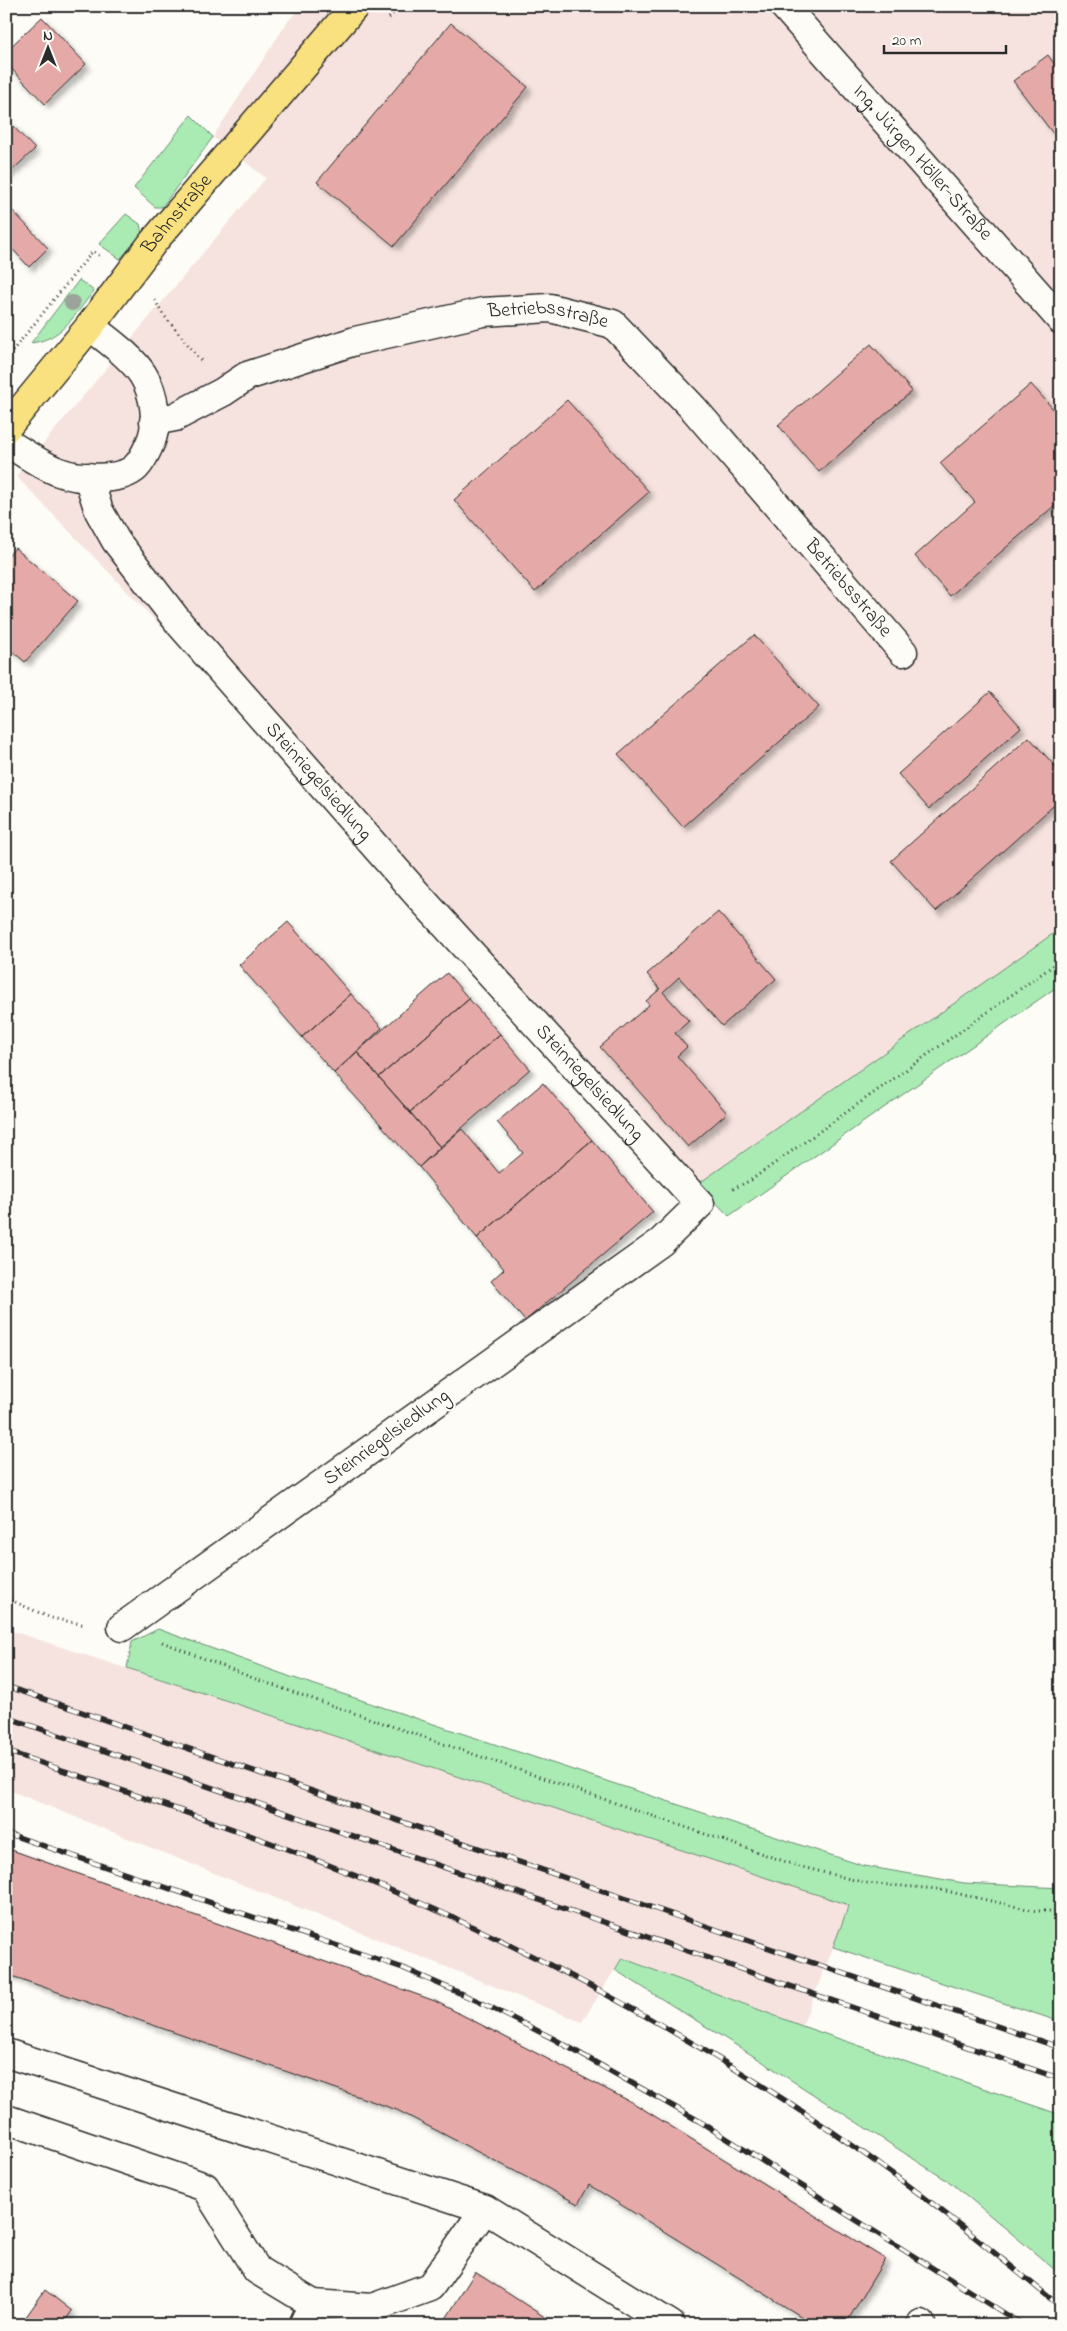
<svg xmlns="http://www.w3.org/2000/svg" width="1067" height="2331" viewBox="0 0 1067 2331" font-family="'Indie Flower',sans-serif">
<defs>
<filter id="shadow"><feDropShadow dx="4.5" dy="4.5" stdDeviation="2.5" flood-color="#0004"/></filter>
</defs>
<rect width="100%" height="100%" fill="#fdfcf7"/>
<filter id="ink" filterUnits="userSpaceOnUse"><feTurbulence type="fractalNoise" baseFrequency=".02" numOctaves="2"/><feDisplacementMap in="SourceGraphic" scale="10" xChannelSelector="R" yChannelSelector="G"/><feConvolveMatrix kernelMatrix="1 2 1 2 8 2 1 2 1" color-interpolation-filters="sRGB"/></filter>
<g filter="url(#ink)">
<path fill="#f6e3df" d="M302,6H1061V928L698,1184L16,476L266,178L213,137L288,21Z
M6,1629L850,1905L802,2026L622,1958L582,2022L6,1789Z"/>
<path fill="#aaebb4" stroke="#6a8b70" d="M191,115L213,137L162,207H155L134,188Z
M126,214L140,224L142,234L120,259L99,244Z
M79,280L94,291C74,315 63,339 31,343Z
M1061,928V984L729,1216L698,1184Z
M158,1629L291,1677L864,1866L964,1883L1061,1888V2022L833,1947L849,1905L127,1668L132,1642Z
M622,1958L802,2026L1061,2115V2275L954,2185L763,2062L615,1970Z"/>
<path fill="#e5aaa7" stroke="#2b2b2b" filter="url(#shadow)" d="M42,17L86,64L45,104L6,63V51Z
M451,23L528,87L394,246L317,182Z
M1048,55L1061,73V144L1013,81Z
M6,119L35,149L6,176Z
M12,210L48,248L29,267L6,242V216Z
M871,344L912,391L819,472L778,425Z
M1031,384L1061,418V500L950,596L915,556L975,502L940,463Z
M567,400L649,492L535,592L454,500Z
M15,548L78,601L25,662L6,646V558Z
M754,635L819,707L683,827L618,754Z
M990,692L1021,727L929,809L898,774Z
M1029,737L1061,773V799L936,911L891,861Z
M718,912L776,979L722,1026L679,977L663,992L689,1021L675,1033L687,1047L677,1056L727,1113L688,1147L600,1047L649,1005L646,1001L660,989L647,974Z
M288,922L351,994L302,1037L239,965Z
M447,973L469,999L379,1077L357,1052Z
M351,994L382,1028L334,1073L302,1037Z
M469,999L500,1034L410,1112L379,1077Z
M500,1034L530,1069L440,1147L410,1112Z
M357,1052L440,1147L419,1167L334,1073Z
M543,1083L592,1140L477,1238L419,1167L462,1129L499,1173L523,1153L497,1122Z
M592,1140L653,1212L525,1321L491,1281L504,1269L477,1238Z
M6,1848L435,2001L635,2104L885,2259L845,2325H815L589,2185L578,2204L397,2110L6,1974Z
M475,2272L557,2325H442Z
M45,2290L72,2311L62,2325H28L23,2321Z"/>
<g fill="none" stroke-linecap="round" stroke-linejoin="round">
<defs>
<g id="minor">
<path id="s1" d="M784,6L1061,320"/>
<path id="s2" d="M154,421L175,417L223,392L247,376L355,341L483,312L550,308L613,324L694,409L903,652"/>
<path d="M6,442C23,452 40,465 59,472C77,479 121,482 136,467C143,460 147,450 151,441C159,421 154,393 143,375C131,356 107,340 90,326"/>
<path id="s3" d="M88,477L99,511L116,541L180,624L417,894L700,1204L661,1242L122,1627"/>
<path d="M6,2053L485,2209"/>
<path d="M6,2119L205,2187L257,2270L313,2304L303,2325"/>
<path d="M313,2304L372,2308L430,2287L485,2209L671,2325"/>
<path d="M921,2325V2324"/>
</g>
<g id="major">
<path id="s4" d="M6,428L90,326L154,241L355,6"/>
</g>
</defs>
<use href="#minor" stroke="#2b2b2b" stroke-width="31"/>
<use href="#major" stroke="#2b2b2b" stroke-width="31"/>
<path stroke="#2b2b2b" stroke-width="3" stroke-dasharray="1 4" stroke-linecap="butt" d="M389,18L400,6
M155,300L162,313L203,363
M6,359L93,251L100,256
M733,1189L751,1180L1061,960
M6,1598L51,1618L86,1625
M162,1642L258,1680L798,1866L866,1883L937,1889L1036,1911H1061"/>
<use href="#minor" stroke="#fdfcf7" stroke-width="28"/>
<use href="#major" stroke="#fae180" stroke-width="28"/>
<defs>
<path id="rail" d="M6,1686L1061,2048
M6,1717L1061,2079
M6,1751C164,1805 324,1856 475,1928C625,1999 770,2084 905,2183C958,2222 1009,2265 1061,2307
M6,1833L403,1968L480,2002L554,2039L699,2121L1023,2325"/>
</defs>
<use href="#rail" stroke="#2b2b2b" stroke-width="5.5"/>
<use href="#rail" stroke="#fdfcf7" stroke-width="4" stroke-dasharray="11" stroke-linecap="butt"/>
</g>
<circle fill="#9ba39a" cx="72" cy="303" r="8"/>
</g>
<g text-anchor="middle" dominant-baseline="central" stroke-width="4.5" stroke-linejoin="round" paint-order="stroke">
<g font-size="20" fill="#2b2b2b" stroke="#fdfcf7">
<text stroke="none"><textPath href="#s1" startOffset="209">Ing. Jürgen Höller-Straße</textPath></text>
<text stroke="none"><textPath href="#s4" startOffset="274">Bahnstraße</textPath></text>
<text stroke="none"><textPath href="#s2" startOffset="415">Betriebsstraße</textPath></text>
<text stroke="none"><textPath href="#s2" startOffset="835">Betriebsstraße</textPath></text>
<text stroke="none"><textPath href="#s3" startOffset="385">Steinriegelsiedlung</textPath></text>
<text stroke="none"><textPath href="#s3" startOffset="790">Steinriegelsiedlung</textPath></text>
<text transform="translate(387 1438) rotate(-36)">Steinriegelsiedlung</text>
</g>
</g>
<rect width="1067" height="2331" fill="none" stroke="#fdfcf7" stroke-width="25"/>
<rect x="12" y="12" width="1042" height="2306" fill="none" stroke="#2b2b2b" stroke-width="2" filter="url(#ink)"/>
<g transform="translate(48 48)" stroke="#fdfcf7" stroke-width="4" paint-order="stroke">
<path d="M0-4L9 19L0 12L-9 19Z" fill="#2b2b2b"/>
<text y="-8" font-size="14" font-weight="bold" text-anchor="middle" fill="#2b2b2b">N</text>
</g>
<path d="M884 45v8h122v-8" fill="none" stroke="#2b2b2b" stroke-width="2.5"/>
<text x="892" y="45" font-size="15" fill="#2b2b2b" stroke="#fdfcf7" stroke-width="4" paint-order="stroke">20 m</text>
</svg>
